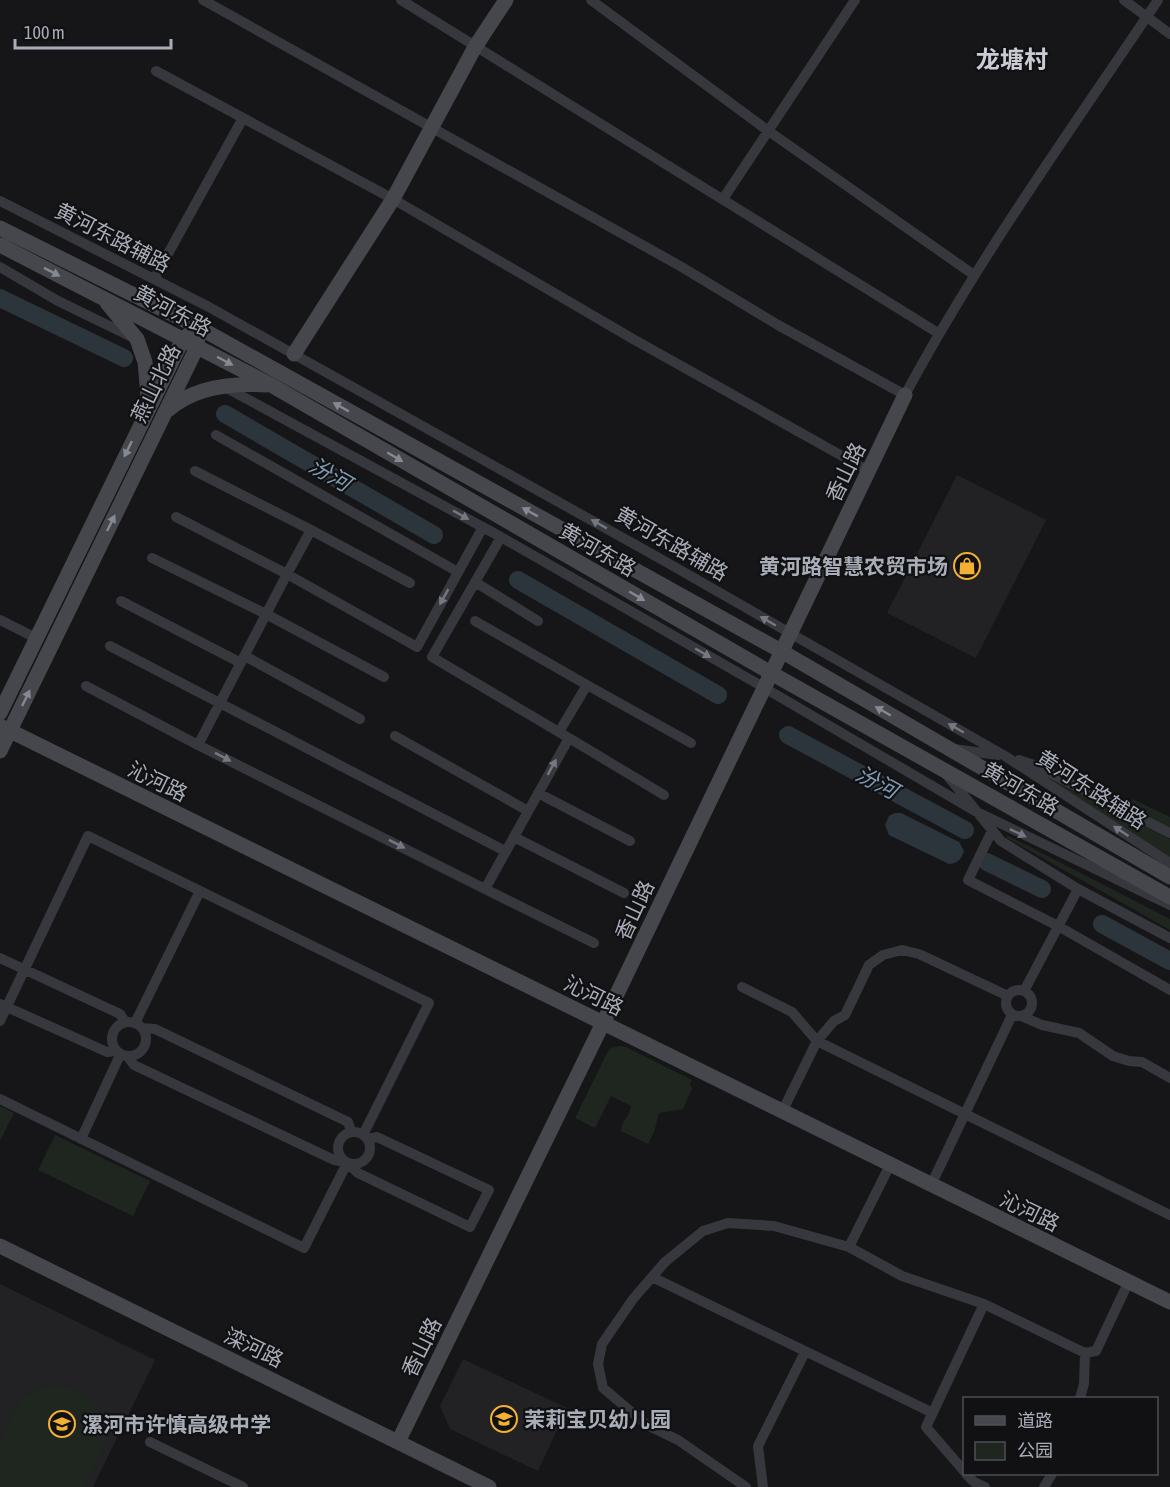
<svg xmlns="http://www.w3.org/2000/svg" width="1170" height="1487" viewBox="0 0 1170 1487" font-family="'Asap Condensed','Noto Sans SC',sans-serif">
<rect width="100%" height="100%" fill="#161618"/>
<path fill="#222225" d="M957,475L1046,520L976,658L887,613Z
M0,1284L155,1360L93,1487H0Z
M463,1359L567,1408L538,1471L450,1429L440,1406Z"/>
<path fill="#1e261f" d="M1042,774L1170,839V860Z
M1132,799L1170,817V829L1127,808Z
M1007,835L1170,919V930L1007,838Z
M619,1046L626,1047L692,1080L690,1084L692,1089L683,1109L659,1113L654,1132L648,1144L621,1131C622,1120 630,1116 631,1106L611,1096L595,1128L575,1118L607,1053L611,1048Z
M0,1106L14,1113L0,1141Z
M55,1135L150,1181L133,1216L38,1170Z
M57,1385L76,1391L94,1403L107,1430L105,1443L84,1487H0V1443L16,1408L27,1395L40,1388Z"/>
<path fill="#2c353c" d="M895,813H901L959,842L964,851C961,860 958,863 949,864L889,835L885,825L889,816Z"/>
<g fill="none" stroke-linecap="round" stroke-linejoin="round">
<path stroke="#2c353c" stroke-width="18" d="M0,298L124,358
M225,414L434,535
M518,580L718,695
M788,735L965,830
M987,862L1042,889
M1102,924L1170,961"/>
<path stroke="#37383d" stroke-width="10" d="M203,0L680,266L778,325L905,395C979,257 1071,130 1158,0
M401,0L938,333
M591,0L767,130L974,275
M1124,0L1170,34
M156,71L393,199L633,339L869,471
M723,199L855,0
M0,201L209,307L659,558L1005,756L1170,863
M0,267L58,301L132,337
M154,279L243,118
M225,387L501,537L763,687L975,811L1170,905
M216,435L458,572
M176,517L287,574L311,530L195,471
M483,527L417,647L287,574L198,745L485,889L569,738L432,657L501,537
M311,530L410,583
M152,558L266,614L384,677
M475,582L538,621
M121,601L241,663
M0,620L36,638
M475,621L587,685L559,732
M110,646L505,851
M245,656L360,719
M587,685L691,743
M86,686L198,745
M395,736L528,811
M569,738L664,795
M954,749L998,755
M1019,760L1034,765L1170,833
M946,774L1001,841L1078,889L1170,938
M538,793L630,841
M992,831L968,880L1058,926L1170,990
M514,837L624,893
M485,889L594,943
M0,958L120,1014L125,1022
M742,987L792,1012L817,1041L1170,1215
M1006 1003a13 13 0 1 1 26 0a13 13 0 1 1-26 0Z
M1024,991L1078,889
M0,1004L107,1052L115,1051
M1021,1016L1042,1025L1079,1033L1113,1056L1129,1061L1142,1062L1170,1078
M0,1021L88,836L429,1003L363,1135
M112 1039a17 17 0 1 1 34 0a17 17 0 1 1-34 0Z
M135,1023L200,891
M142,1028L155,1029L348,1122L351,1131
M128,1057L134,1065L334,1160L347,1163L358,1173L470,1227L489,1190L377,1137L368,1139
M0,1099L304,1248L347,1163
M782,1112L817,1041L834,1021L845,1015L869,965L883,955L902,950L919,954L1008,996
M338 1148a16 16 0 1 1 32 0a16 16 0 1 1-32 0Z
M81,1139L120,1055
M931,1185L1012,1015
M849,1247L890,1165
M652,1277L933,1413
M1085,1353L1096,1351L1128,1283
M150,1442L243,1487
M964,1471L926,1427L984,1304
M966,1474L974,1482L985,1487
M746,1487L678,1440L647,1425L603,1388L598,1364L602,1344L633,1299L665,1262L703,1231L728,1223L774,1226L849,1247L902,1276L984,1304L1085,1353L1084,1384L1080,1398
M763,1487L758,1446L805,1352
M1044,1487L1052,1474"/>
<path stroke="#45474d" stroke-width="15" d="M0,228L198,327L781,651L1170,877
M0,245L271,385L771,673L1170,897
M107,303L137,339L145,362L149,407
M294,354L393,199L475,47L506,0
M168,410C194,387 232,383 266,385
M0,713L183,339L191,333
M0,726L1170,1302
M0,751L197,347L198,336
M0,1246L489,1487
M398,1442L603,1023L905,395"/>
</g>
<defs><path id="oneway-solid" d="M-6-.8H1V-3.2L6.5 0L1 3.2V.8H-6Z" transform="scale(1.5)"/></defs>
<g fill="#858993">
<use href="#oneway-solid" transform="translate(52 272) rotate(27)"/>
<use href="#oneway-solid" transform="translate(225 361) rotate(28)"/>
<use href="#oneway-solid" transform="translate(341 407) rotate(-151)"/>
<use href="#oneway-solid" transform="translate(128 449) rotate(116)"/>
<use href="#oneway-solid" transform="translate(395 457) rotate(30)"/>
<use href="#oneway-solid" transform="translate(530 512) rotate(-151)"/>
<use href="#oneway-solid" transform="translate(111 523) rotate(-64)"/>
<use href="#oneway-solid" transform="translate(637 596) rotate(30)"/>
<use href="#oneway-solid" transform="translate(26 698) rotate(-64)"/>
<use href="#oneway-solid" transform="translate(883 711) rotate(-150)"/>
</g>
<g fill="#757881">
<use href="#oneway-solid" transform="translate(461 515) rotate(29)"/>
<use href="#oneway-solid" transform="translate(599 524) rotate(-151)"/>
<use href="#oneway-solid" transform="translate(444 597) rotate(119)"/>
<use href="#oneway-solid" transform="translate(768 621) rotate(-150)"/>
<use href="#oneway-solid" transform="translate(703 653) rotate(30)"/>
<use href="#oneway-solid" transform="translate(956 728) rotate(-150)"/>
<use href="#oneway-solid" transform="translate(223 757) rotate(27)"/>
<use href="#oneway-solid" transform="translate(552 767) rotate(-61)"/>
<use href="#oneway-solid" transform="translate(1121 831) rotate(-147)"/>
<use href="#oneway-solid" transform="translate(1018 833) rotate(26)"/>
<use href="#oneway-solid" transform="translate(397 844) rotate(27)"/>
</g>
<defs>
<symbol id="shop-ring" viewBox="-11 -11 22 22"><circle r="9.5" fill="#111113" stroke="#f2b134" stroke-width="1.5"/><path d="M-5-2.5h2.3a2.7 3.5 0 0 1 5.4 0H5L5.5 6h-11ZM-1.5-2.5h3a1.5 2.3 0 0 0-3 0Z" fill="#f2b134"/></symbol>
<symbol id="school-ring" viewBox="-11 -11 22 22"><circle r="9.5" fill="#111113" stroke="#f2b134" stroke-width="1.5"/><path d="M0-5L7-2L0 1L-7-2ZM-4 1L0 2.5L4 1V4Q0 6-4 4Z" fill="#f2b134"/></symbol>
</defs>
<g fill-rule="evenodd">
<use href="#shop-ring" x="952" y="551" width="30" height="30"/>
<use href="#school-ring" x="489" y="1404" width="30" height="30"/>
<use href="#school-ring" x="47" y="1409" width="30" height="30"/>
</g>
<g text-anchor="middle" dominant-baseline="central" stroke-width="4.5" stroke-linejoin="round" paint-order="stroke">
<g font-size="21" fill="#a8adb8" stroke="#111113">
<text transform="translate(113 237) rotate(27)">黄河东路辅路</text>
<text transform="translate(173 310) rotate(28)">黄河东路</text>
<text transform="translate(155 383) rotate(-64)">燕山北路</text>
<text transform="translate(845 472) rotate(-64)">香山路</text>
<text transform="translate(672 543) rotate(30)">黄河东路辅路</text>
<text transform="translate(598 549) rotate(30)">黄河东路</text>
<text transform="translate(158 781) rotate(26)">沁河路</text>
<text transform="translate(1021 788) rotate(30)">黄河东路</text>
<text transform="translate(1092 789) rotate(33)">黄河东路辅路</text>
<text transform="translate(634 910) rotate(-65)">香山路</text>
<text transform="translate(594 995) rotate(26)">沁河路</text>
<text transform="translate(1030 1211) rotate(26)">沁河路</text>
<text transform="translate(254 1347) rotate(26)">滦河路</text>
<text transform="translate(421 1347) rotate(-64)">香山路</text>
</g>
<g font-size="21" font-weight="bold" fill="#a8adb8" stroke="#111113" text-anchor="start">
<text x="948" y="566" text-anchor="end">黄河路智慧农贸市场</text>
<text x="524" y="1419">茉莉宝贝幼儿园</text>
<text x="82" y="1424">漯河市许慎高级中学</text>
</g>
<g font-size="22" font-style="italic" fill="#7f9bb3" stroke="#111113">
<text transform="translate(330 474) rotate(30)">汾河</text>
<text transform="translate(877 782) rotate(28)">汾河</text>
</g>
<g font-size="24" font-weight="bold" fill="#c9ccd4" stroke="#111113">
<text x="1012" y="59">龙塘村</text>
</g>
</g>
<rect x="963" y="1397" width="195" height="78" fill="#111113" stroke="#4d4f55" stroke-width="1.5"/>
<rect x="975" y="1416" width="30" height="9" fill="#45474d" stroke="#4d4f55" stroke-width="1.5"/>
<text x="1017" y="1427" font-size="18" fill="#a8adb8">道路</text>
<rect x="975" y="1442" width="30" height="18" fill="#1e261f" stroke="#4d4f55" stroke-width="1.5"/>
<text x="1017" y="1457" font-size="18" fill="#a8adb8">公园</text>
<path d="M15 39v9h156v-9" fill="none" stroke="#a8adb8" stroke-width="3"/>
<text x="24" y="39" font-size="18" fill="#a8adb8" stroke="#111113" stroke-width="4.5" paint-order="stroke">100 m</text>
</svg>
